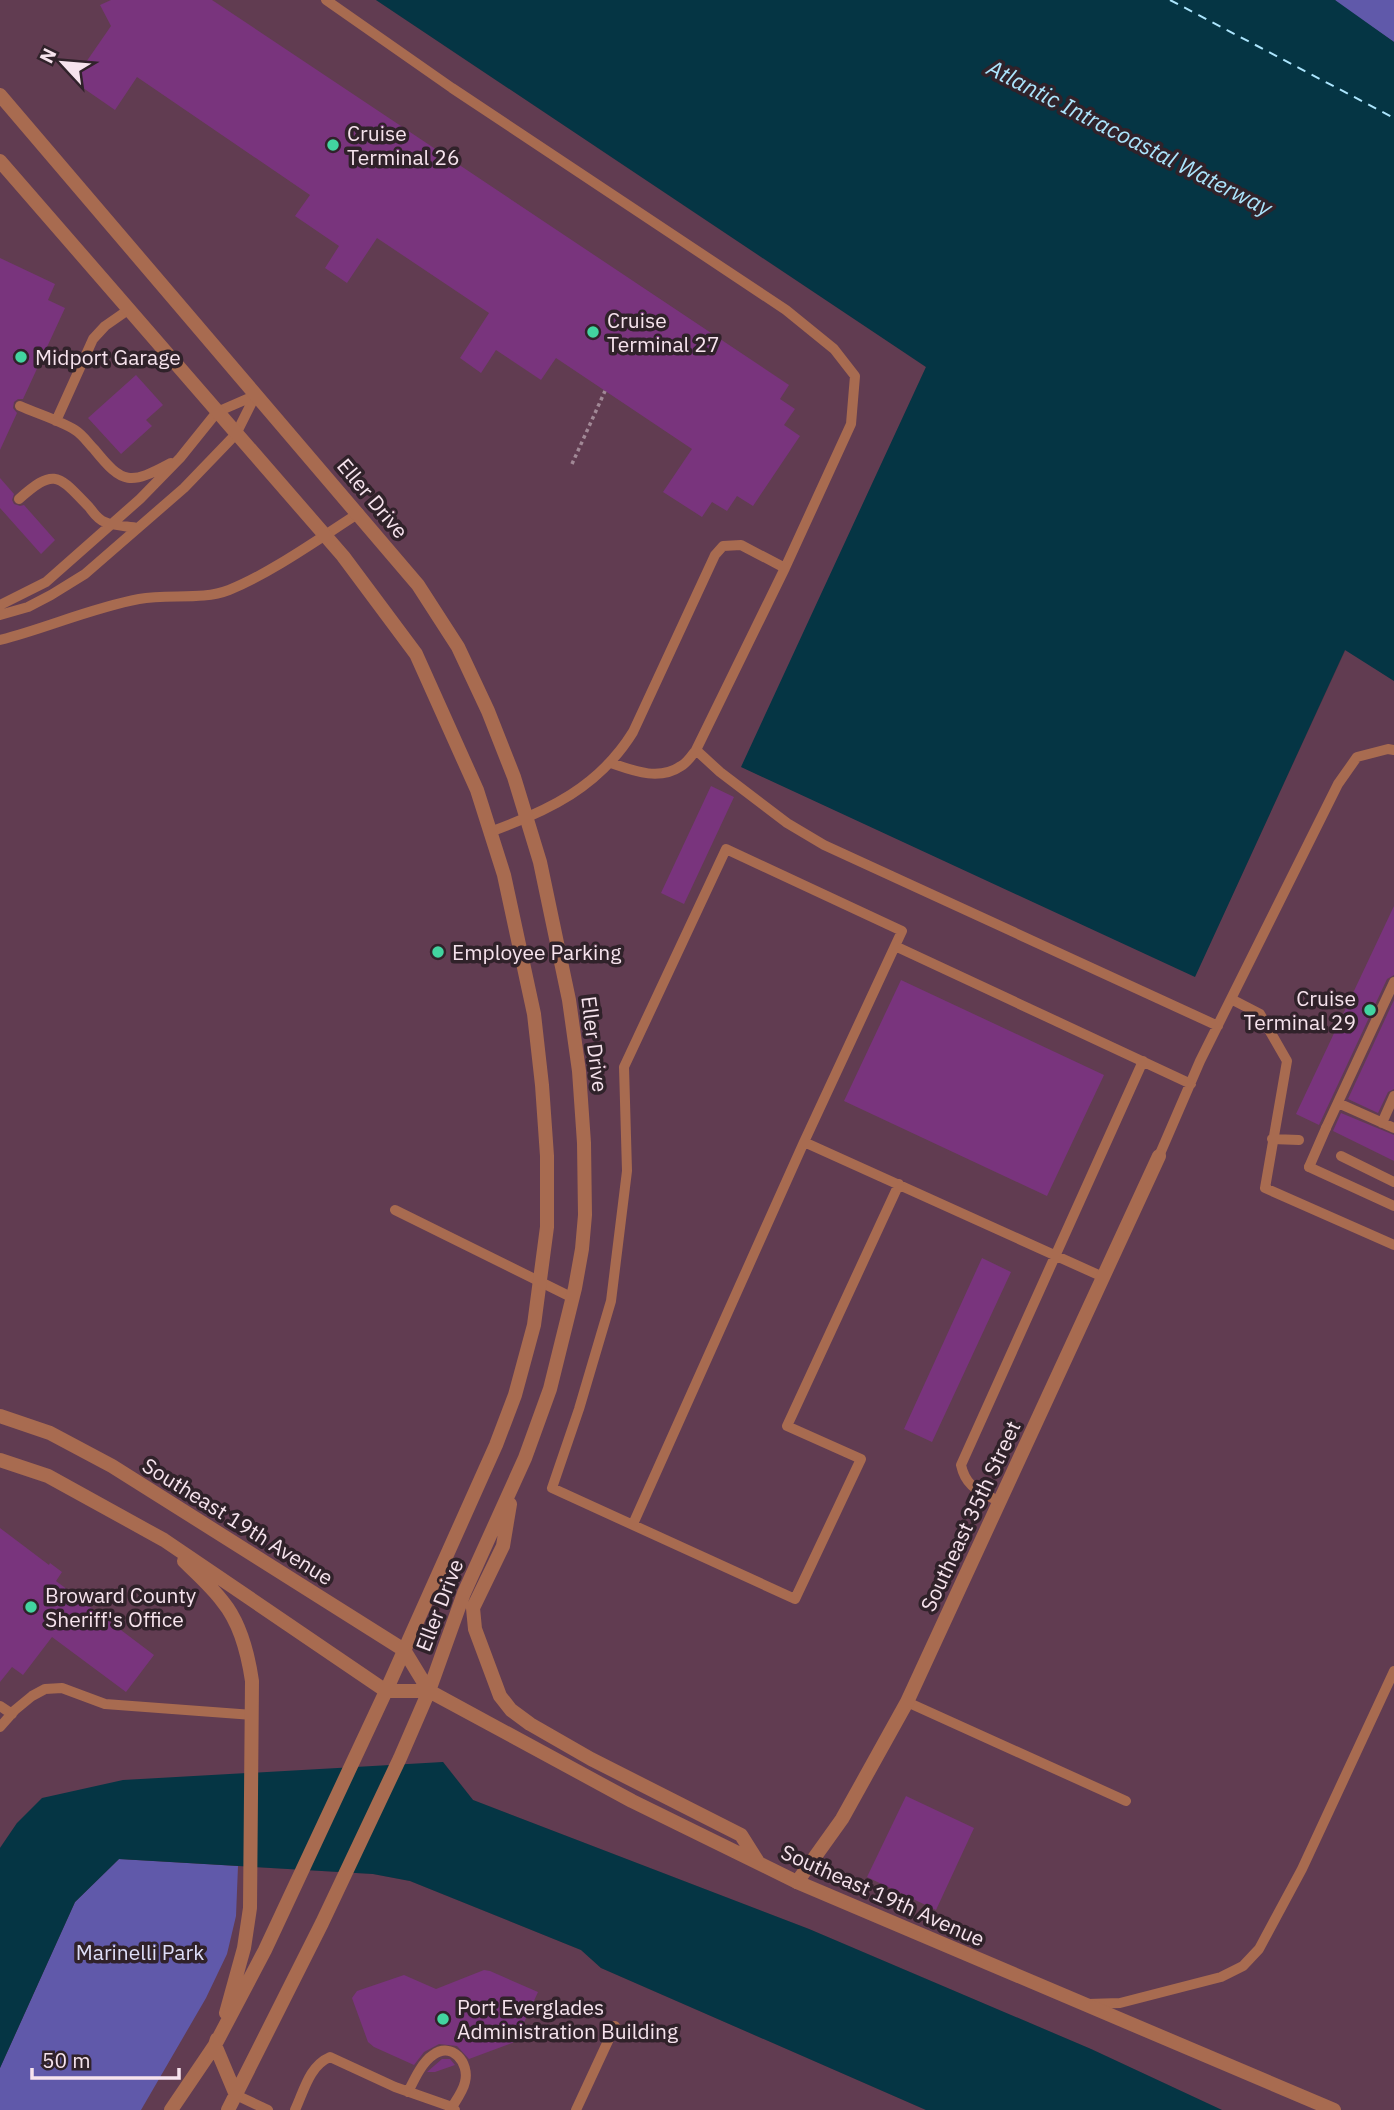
<svg xmlns="http://www.w3.org/2000/svg" width="1394" height="2110" viewBox="0 0 1394 2110" font-family="'IBM Plex Sans',sans-serif">
<rect width="100%" height="100%" fill="#543546"/>
<path fill="#613c51" d="M0,0H376L926,367L742,767L1195,976L1346,649L1394,681V2110H1222L1091,2049L809,1929L473,1800L443,1762L17,1823L0,1848Z
M119,1859L373,1874L410,1881L581,1950L601,1968L926,2110H0V2068Z"/>
<path fill="#6059aa" d="M1335,0H1394V42L1337,3Z
M119,1859L238,1866L236,1916L227,1954L206,1998L141,2110H0V2068L75,1902Z"/>
<path fill="#053544" d="M376,0H1335L1394,42V681L1345,650L1195,977L741,767L926,367Z
M443,1762L473,1800L809,1929L1091,2049L1222,2110H926L601,1968L581,1950L410,1881L373,1874L119,1859L75,1902L0,2068V1848L17,1823L42,1798L123,1780Z"/>
<g fill="none" stroke-linecap="round" stroke-linejoin="round">
<path stroke="#ace5fd" stroke-width="2" stroke-dasharray="9 7" stroke-linecap="butt" d="M1170,0L1394,118"/>
</g>
<path fill="#79347d" d="M111,0H212L789,385L780,399L795,409L784,425L800,436L753,506L737,496L727,511L712,502L702,517L663,492L692,449L556,358L541,380L496,350L481,373L460,358L489,313L377,238L347,283L325,268L339,246L295,216L310,195L137,77L115,110L73,81L111,26L100,5Z
M0,258L55,284L48,300L65,308L23,399H18L14,402L13,408L17,413L0,450Z
M136,375L163,405L146,420L152,426L121,454L88,418Z
M0,478L14,494L12,500L14,504L20,506L24,505L55,540L41,554L0,508Z
M711,786L734,797L684,904L661,893Z
M1394,906V975L1387,979L1319,1125L1296,1114Z
M901,980L1104,1075L1047,1196L844,1101Z
M1394,1000V1089L1388,1092L1378,1113L1348,1099Z
M1341,1113L1394,1135V1161L1333,1131Z
M982,1258L1011,1272L932,1442L904,1429Z
M0,1528L49,1565L50,1563L62,1572L56,1581L154,1655L126,1692L52,1637L23,1675L12,1667L0,1682Z
M906,1796L974,1828L936,1910L867,1877Z
M484,1970L490,1971L538,1992L516,2040L512,2043L469,2059L457,2046L439,2044L424,2052L414,2065L374,2047L368,2042L352,1998L357,1991L404,1975L436,1989Z
M442,2059H450L455,2065L435,2072H427Z"/>
<g fill="none" stroke-linecap="round" stroke-linejoin="round">
<path stroke="#a18896" stroke-width="3.5" stroke-dasharray="3.5 3.5" stroke-linecap="butt" d="M572,464L605,391"/>
<path stroke="#a86b50" stroke-width="10" d="M326,0L452,88L786,310L834,349L855,376L851,424L785,568L741,545L723,546L715,555L633,732C599,787 548,811 490,832
M20,406C38,414 59,420 75,430C83,435 88,443 94,449C123,485 130,485 171,463
M56,421L93,339L105,326L128,310
M19,499C55,467 58,475 89,507C93,512 98,520 105,522C114,526 127,526 138,528
M0,605L46,582L140,499L180,458L217,412L256,395
M0,615L28,607L51,595L85,574L184,488L236,434L256,394
M0,640C47,628 91,608 139,599C168,593 201,601 229,590C271,573 320,538 359,513
M696,750L720,772L787,823L824,845L1218,1026
M611,763C634,771 659,781 681,766C687,763 692,755 696,750L785,568
M895,946L1191,1084
M1231,999L1260,1014L1287,1061L1265,1188L1394,1245
M1338,1103L1394,1128
M1382,1123L1394,1096
M1326,1128L1394,982
M1272,1139L1299,1140
M1159,1156L1200,1061L1338,784L1357,757L1388,749L1394,750
M1341,1156L1394,1182
M1309,1167L1394,1206
M899,1184L787,1426L861,1459L795,1599L552,1488L579,1409L611,1301L627,1171L624,1067L726,849L902,931L804,1142L1103,1277
M395,1210L573,1298
M1000,1502C980,1491 966,1488 961,1465L1143,1061
M633,1524L804,1142
M907,1702L1126,1801
M0,1706L12,1714
M0,1727L15,1710L32,1696L45,1689L62,1688L105,1704L253,1715
M1088,2004L1120,2003L1221,1977L1243,1966L1259,1949L1302,1869L1394,1671
M408,2092C414,2080 422,2062 433,2055C452,2041 470,2063 465,2082C463,2091 457,2099 452,2107
M236,2095L268,2110
M295,2110C304,2091 309,2066 330,2057L395,2087L452,2107L455,2110
M576,2110L615,2026"/>
<path stroke="#a86b50" stroke-width="14" d="M797,1882L842,1819L907,1702L1159,1156"/>
<path stroke="#a86b50" stroke-width="14" d="M0,95L418,585L458,647L488,711L514,777L540,862L569,1000L579,1071L584,1143L585,1215L582,1249L575,1288L550,1389L525,1458L464,1593L429,1691L400,1758L322,1923L228,2110
M0,161L343,556L416,654L477,790L504,875L534,1014L542,1085L547,1156V1227L534,1325L515,1395L496,1445L386,1691L265,1950L215,2045L171,2110
M0,1416L50,1433L112,1466L404,1650L429,1691
M0,1460L48,1476L164,1540L386,1691H429L632,1801L797,1882L1334,2110
M510,1504L503,1546L473,1608L475,1629L500,1696L511,1710L530,1724L591,1759L741,1835L758,1862
M184,1561C197,1574 212,1587 223,1602C241,1624 248,1654 252,1681L250,1908L244,1948L226,2013
M217,2039L215,2045L236,2095"/>
<path stroke="#a86b50" stroke-width="10" d="M1309,1167L1326,1128"/>
</g>
<g fill="#42d4a0" stroke="#30222a" stroke-width="2.5">
<circle cx="333" cy="145" r="7"/>
<circle cx="593" cy="332" r="7"/>
<circle cx="21" cy="357" r="7"/>
<circle cx="438" cy="952" r="7"/>
<circle cx="1370" cy="1010" r="7"/>
<circle cx="31" cy="1607" r="7"/>
<circle cx="443" cy="2019" r="7"/>
</g>
<g text-anchor="middle" dominant-baseline="central" stroke-width="7" stroke-linejoin="round" paint-order="stroke">
<g font-size="21" fill="#f6e3ed" stroke="#30222a" text-anchor="start">
<text x="347" y="133">Cruise<tspan x="347" dy="24">Terminal 26</tspan></text>
<text x="607" y="320">Cruise<tspan x="607" dy="24">Terminal 27</tspan></text>
<text x="35" y="357">Midport Garage</text>
<text x="452" y="952">Employee Parking</text>
<text x="1356" y="998" text-anchor="end">Cruise<tspan x="1356" dy="24">Terminal 29</tspan></text>
<text x="45" y="1595">Broward County<tspan x="45" dy="24">Sheriff's Office</tspan></text>
<text x="457" y="2007">Port Everglades<tspan x="457" dy="24">Administration Building</tspan></text>
</g>
<g font-size="21" fill="#f6e3ed" stroke="#30222a">
<text transform="translate(373 498) rotate(50)">Eller Drive</text>
<text transform="translate(595 1044) rotate(83)">Eller Drive</text>
<text transform="translate(970 1516) rotate(-65)">Southeast 35th Street</text>
<text transform="translate(238 1521) rotate(32)">Southeast 19th Avenue</text>
<text transform="translate(439 1605) rotate(-69)">Eller Drive</text>
<text transform="translate(883 1895) rotate(24)">Southeast 19th Avenue</text>
</g>
<g font-size="21" fill="#dedef7" stroke="#30222a">
<text x="140" y="1952">Marinelli Park</text>
</g>
<g font-size="23" font-style="italic" fill="#ace5fd" stroke="#30222a">
<text transform="translate(1130 137) rotate(27)">Atlantic Intracoastal Waterway</text>
</g>
</g>
<g transform="translate(63 63) rotate(296)" stroke="#30222a" stroke-width="5" paint-order="stroke">
<path d="M0-5L12 26L0 18L-12 26Z" fill="#f6e3ed"/>
<text y="-10" font-size="19" font-weight="bold" text-anchor="middle" fill="#f6e3ed">N</text>
</g>
<path d="M32 2068v10h147v-10" fill="none" stroke="#f6e3ed" stroke-width="3.5"/>
<text x="42" y="2068" font-size="21" fill="#f6e3ed" stroke="#30222a" stroke-width="5" paint-order="stroke">50 m</text>
</svg>
